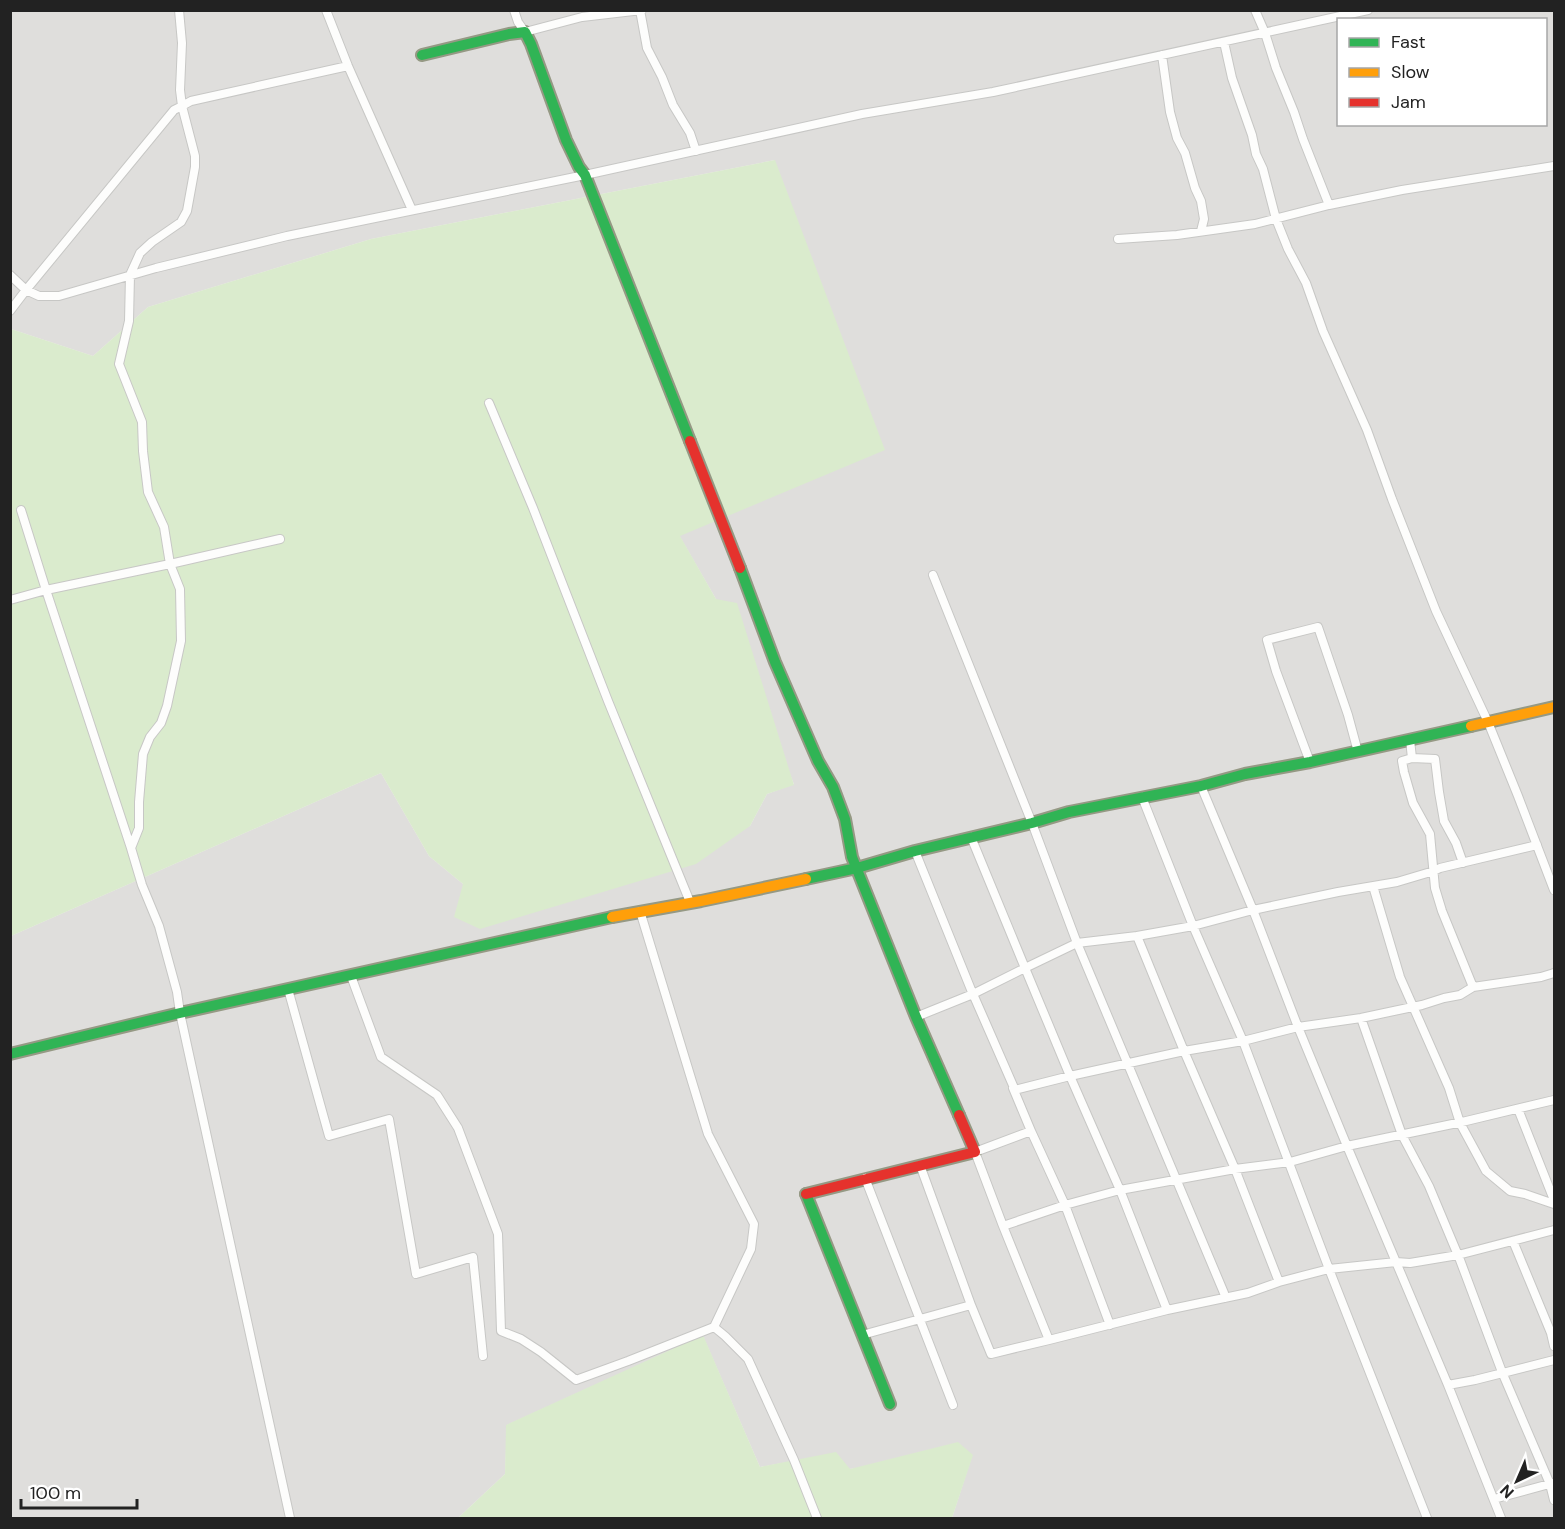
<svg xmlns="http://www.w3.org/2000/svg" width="1565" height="1529" viewBox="0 0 1565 1529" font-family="'DM Sans',sans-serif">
<rect width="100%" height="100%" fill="#f0efeb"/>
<path fill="#dfdedc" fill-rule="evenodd" d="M11,11H1554V1518H952L972,1456L849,1469L836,1453L760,1467L703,1336L507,1425L505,1474L458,1518H11V936L381,773L429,856L463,884L750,826L767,794L794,784L716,599L679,535L775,160L371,239L148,307L93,356L11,329ZM1338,20H1546V124H1338Z"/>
<path fill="#daebcd" d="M775,160L885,450L680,536L716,599L737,603L794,785L767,794L750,826L696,864L480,929L454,917L463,884L429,856L381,773L11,936V329L93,356L148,307L371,239Z
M703,1335L760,1467L836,1452L850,1469L958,1442L973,1455L952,1518H458L505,1474L506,1425Z"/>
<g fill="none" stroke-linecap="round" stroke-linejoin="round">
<defs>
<path id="street" d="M326,10L348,66L412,210
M514,10L518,22L525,32L582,17L642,10
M640,10L647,48L662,77L673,105L690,133L696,151
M1224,42L1232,78L1252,135L1256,154L1263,169L1276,219L1288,249L1306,283L1323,331L1367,430L1392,499L1436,611L1488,722L1518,796L1554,890
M1162,55L1170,112L1177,138L1185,153L1195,188L1201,201L1204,219L1201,231
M1329,205L1402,190L1554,166
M1118,239L1177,235L1255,224L1329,205L1303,139L1294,112L1276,68L1265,33L1255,10
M10,275L26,290L39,296H59L156,268L287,236L585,175L862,114L993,92L1368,10
M10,311L26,290L174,110L182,106L180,90L182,43L179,10
M489,403L533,508L608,701L690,902
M21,510L46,590L131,848
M933,575L1032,823L1077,943L1137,936
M10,600L46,590L170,564L280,539
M1410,740L1412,758L1402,761L1404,772L1413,803L1430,834L1435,888L1442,911L1473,987
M1412,758L1435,759L1439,792L1444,821L1456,843L1463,863
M1310,762L1276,671L1267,640L1318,627L1348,715L1358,752
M1201,786L1253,910L1298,1027L1361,1018L1422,1005L1444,998L1460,995L1473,987L1541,977L1554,973
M1142,797L1193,926L1243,1041L1329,1269L1427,1518
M971,837L1025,968L1077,943L1224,1293L1225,1298
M915,851L974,997
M1373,886L1400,977L1449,1088L1460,1123L1486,1171L1510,1191L1525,1194L1554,1204
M351,976L381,1057L437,1095L458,1128L498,1234L501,1331L521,1339L541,1352L576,1380L628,1361L714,1327L751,1249L754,1224L708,1134L640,911
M288,989L329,1136L389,1119L416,1274L473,1257L483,1356
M916,1017L973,994
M1361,1018L1402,1135L1429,1186L1460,1260L1502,1372L1550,1484L1554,1500
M1013,1088L1031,1131
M1518,1109L1554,1200
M865,1178L953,1405
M1003,1226L975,1152L1031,1131L1065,1205L1120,1190L1167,1310L1049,1340L1003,1226L1065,1205L1110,1325
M1513,1241L1551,1333L1554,1346
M1279,1282L1235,1169L1184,1051L1243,1041L1298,1027L1347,1146L1462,1122L1554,1100
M971,1305L991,1354L1049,1340
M1167,1310L1248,1293L1279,1282L1329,1269L1396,1262L1410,1263L1458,1255L1554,1230
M714,1327L725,1336L748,1359L794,1460L817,1518
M862,1335L971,1305L920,1165
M1448,1385L1347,1146L1290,1162L1235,1169L1120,1190L1070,1076L1025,968L973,994L1015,1090L1070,1076L1184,1051L1137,936L1193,926L1253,910L1338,892L1397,882L1434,871L1440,868L1537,845
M1494,1499L1553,1483
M290,1518L180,1013L177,992L159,926L142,885L131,848L139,828V802L143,754L150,737L161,723L167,706L181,641L180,589L170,564L164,527L148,492L143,451L142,422L119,364L129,321L130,275L140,253L152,242L181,222L187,211L195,167V156L182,106L191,101L348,66
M1501,1518L1448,1385L1475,1380L1554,1360"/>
<path id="fast" d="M422,55L509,34L525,32L531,44L566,140L579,167L585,175L690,441
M740,568L775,662L818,761L833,787L845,819L852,857L916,1017L959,1115
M806,879L857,868L915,851L1032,823L1069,812L1201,786L1245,774L1310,762L1471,726
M10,1054L180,1013L612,917
M806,1194L890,1404"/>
<path id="slow" d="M1471,726L1554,707
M612,917L701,901L806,879"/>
<path id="jam" d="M690,441L740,568
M806,1194L975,1152L959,1115"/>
</defs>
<use href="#street" stroke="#c7c7c5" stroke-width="10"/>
<use href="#fast" stroke="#959984" stroke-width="14"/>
<use href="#slow" stroke="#959984" stroke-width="14"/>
<use href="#jam" stroke="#959984" stroke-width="14"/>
<use href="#street" stroke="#fdfdfc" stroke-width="8"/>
<use href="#fast" stroke="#30b455" stroke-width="10"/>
<use href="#slow" stroke="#ff9f0a" stroke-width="10"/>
<use href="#jam" stroke="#e5322d" stroke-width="10"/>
</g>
<rect width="1565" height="1529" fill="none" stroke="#222222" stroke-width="24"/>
<rect x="1337" y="18" width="210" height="108" fill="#ffffff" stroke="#a7a7a7" stroke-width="1.5"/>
<rect x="1349" y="38" width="30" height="9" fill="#30b455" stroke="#a7a7a7" stroke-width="1.5"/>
<text x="1391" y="48" font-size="18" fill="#222222">Fast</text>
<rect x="1349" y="68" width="30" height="9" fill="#ff9f0a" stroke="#a7a7a7" stroke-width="1.5"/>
<text x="1391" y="78" font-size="18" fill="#222222">Slow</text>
<rect x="1349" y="98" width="30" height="9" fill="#e5322d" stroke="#a7a7a7" stroke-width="1.5"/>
<text x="1391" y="108" font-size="18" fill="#222222">Jam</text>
<g transform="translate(1517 1481) rotate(224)" stroke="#ffffff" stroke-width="4.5" paint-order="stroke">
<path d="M0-4.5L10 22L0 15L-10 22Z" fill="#222222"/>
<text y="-9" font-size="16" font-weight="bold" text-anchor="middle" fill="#222222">N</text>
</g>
<path d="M21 1499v9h116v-9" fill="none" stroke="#222222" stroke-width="3"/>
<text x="30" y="1499" font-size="18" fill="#222222" stroke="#ffffff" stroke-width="4.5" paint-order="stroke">100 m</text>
</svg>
